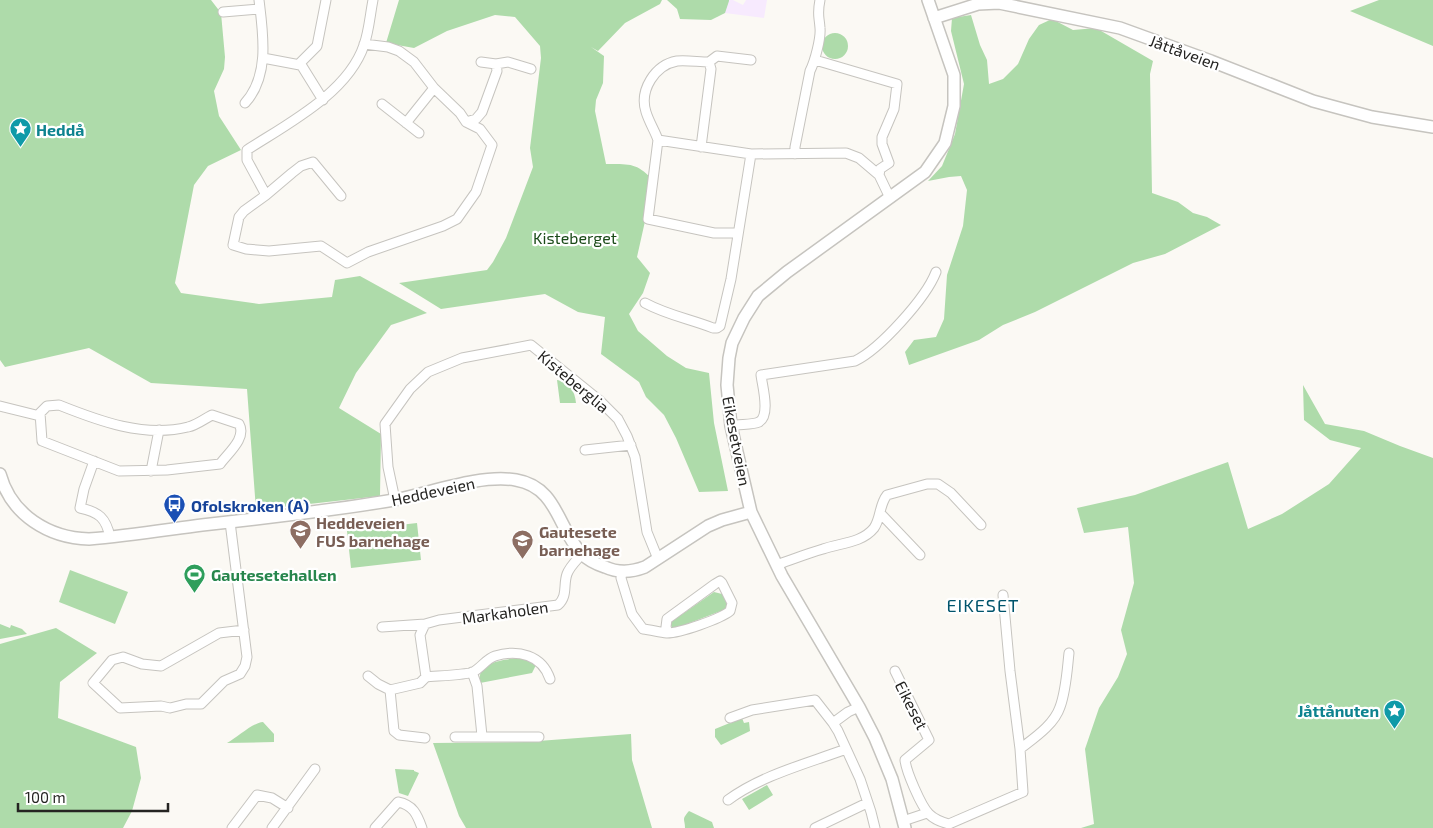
<svg xmlns="http://www.w3.org/2000/svg" width="1433" height="828" viewBox="0 0 1433 828" font-family="'Exo 2',sans-serif">
<rect width="100%" height="100%" fill="#fbf9f4"/>
<path fill="#f7eafe" d="M676,0H733L743,5L746,0H767L764,18L725,13Z"/>
<path fill="#aedbaa" d="M0,0H211L221,13L225,57L224,69L214,91L219,116L241,150L208,166L194,185L175,283L181,293L259,304L332,297L335,280L360,276L427,313L391,325L356,373L339,408L381,434L380,496L256,510L247,389L151,383L89,348L5,367L0,360Z
M399,0H662L660,4L625,23L598,51L591,47L604,56L603,83L596,100L595,111L606,164C631,164 637,163 654,181L637,257L650,273L643,293L629,314L638,331L667,356L686,368L709,373L714,423L728,491L699,492L676,438L664,415L646,397L639,382L601,354L605,317L578,312L545,294L441,309L399,283L487,270L493,262L506,238L533,167L530,148L541,58L540,46L515,17L495,15L447,31L414,48L386,43Z
M667,0H729V1L725,13L711,20L680,19L677,9Z
M1379,0H1433V46L1350,11Z
M971,15L980,45L987,60L989,84L1003,79L1018,64L1029,39L1039,25L1052,19L1073,30L1096,28L1153,61L1150,74L1152,193L1178,202L1193,213L1207,217L1221,225L1165,254L1133,263L1035,312L1003,325L979,340L909,365L905,352L914,340L936,337L944,319L947,275L963,226L967,190L961,176L949,177L928,181L942,166L955,134L964,84L951,31L952,18Z
M822 46a13 13 0 1 1 26 0a13 13 0 1 1-26 0Z
M557,380C569,381 575,391 576,403H560Z
M1303,385L1325,424L1364,431L1400,446L1433,458V828H1081L1094,824L1085,749L1099,708L1118,677L1127,654L1121,630L1134,583L1128,527L1084,533L1077,508L1135,495L1228,462L1248,529L1282,514L1329,484L1361,448L1330,440L1304,420Z
M417,523L421,560L351,568L347,531Z
M70,570L128,592L115,624L59,602Z
M714,592L722,594L726,599V609L674,629L671,626V622Z
M0,624L10,628L11,625L22,629L27,634L0,639Z
M56,628L97,653L60,682L58,718L136,747L141,778L132,811L123,828H0V644Z
M517,658H524L536,665L532,673L480,683C476,662 503,660 517,658Z
M742,718L744,723L749,722L750,731L721,745L715,737V729Z
M263,722L274,734V742L227,743C238,737 252,723 263,722Z
M631,734L632,760L652,828H466L459,816L433,743L525,742Z
M395,769L414,770V771L419,773L408,796L399,793Z
M767,785L773,795L749,810L742,799Z
M689,811L712,822L714,828H685C685,819 681,820 689,811Z"/>
<g fill="none" stroke-linecap="round" stroke-linejoin="round">
<defs>
<path id="street" d="M223,12L260,9
M263,58L300,65
M815,60L897,84L894,109L882,137V144L889,163L880,169L879,175
M481,62L496,64L508,62L531,69
M709,62L717,56L751,60
M323,100L300,63L317,46L326,0
M245,103C270,76 263,33 259,0
M382,104L419,133
M466,122L476,119L482,112L497,71L496,64
M406,123L434,88
M658,140C655,131 649,122 646,112C639,90 655,65 677,61C687,60 699,62 709,62L711,69L701,147
M795,154V147L810,71C815,61 821,38 820,28C819,15 817,14 820,0
M266,195L247,160V150C287,124 348,93 364,45C369,31 370,15 373,0
M341,196L313,162L301,166L292,173L266,195L244,211L239,217L233,245L246,249L269,251L321,246L347,263L368,252L443,226L457,219L476,192L492,145L480,129L466,122L460,113L434,88L414,62L399,51L388,47L364,44
M737,233H714L648,219L658,140L751,154L846,153L859,158L879,175L890,198
M645,303C667,315 690,319 713,328H717L720,326L731,279L751,154
M59,405C99,421 144,438 188,427C197,425 204,419 212,415L239,424C247,438 228,453 220,464L167,470L119,471L42,441L40,413L47,406Z
M0,406L40,416
M731,426C739,424 752,425 759,422C771,415 762,385 761,375L855,361C880,349 926,298 936,272
M585,450L631,445
M94,461L84,489L80,508C99,512 106,518 110,537
M151,471L159,430
M395,500L388,467L385,424L410,389L428,372L462,358L531,345L599,400L618,419L627,436L635,457L647,532L658,559
M881,514L920,555
M230,522L247,657L245,666L240,674L224,681L201,704H186L170,708L161,706L120,708L93,683L112,660L123,657L142,664L161,666L219,633L244,630
M777,566L782,563C796,558 809,553 823,549C840,543 862,543 874,528C881,518 879,505 887,495L927,484H938L951,493L981,525
M622,571L621,578L632,614L643,629C651,630 659,632 667,633C680,633 720,619 730,611L732,603L722,583L720,581L715,584L667,619L666,627L668,633
M425,624L420,635L426,677
M382,627L425,624L439,620L558,605C568,596 563,585 567,574C570,566 577,560 582,554
M895,671L929,740L905,760C906,771 921,806 929,814C935,820 941,822 949,824L1023,792L1020,749L1010,671L1003,595
M472,672L477,686L482,736
M368,676L378,684L390,690L394,731L399,735L425,738
M390,690L420,683L426,677C435,676 466,675 473,672C481,668 486,659 495,656C518,649 542,655 550,679
M730,718L752,710L815,700L833,723L838,731L860,779L871,812L875,828
M833,723L848,712L859,707
M455,737H539
M1020,749C1034,738 1054,725 1060,707C1066,691 1067,671 1069,653
M728,800C762,775 806,764 846,749
M903,821L927,813
M232,828L257,795L272,798L288,808
M272,828L315,769
M375,828L398,802C413,805 417,814 422,828
M815,828L867,803"/>
<path id="secondary" d="M934,18L978,4L999,3L1120,28L1211,61L1313,101L1372,117L1433,127
M0,474C11,515 49,538 89,539C127,536 164,530 202,525C266,518 330,511 394,500C431,493 479,474 516,480C558,487 558,530 582,554C588,560 596,564 605,567C618,573 632,572 645,567L708,526L722,520L751,512
M905,828L892,779L875,738L859,707L782,576L751,512L731,426L727,385L729,358L732,343L744,318L758,296L787,272L925,172L945,143L954,106V75L928,0"/>
</defs>
<use href="#street" stroke="#c6c4bf" stroke-width="11"/>
<use href="#secondary" stroke="#c6c4bf" stroke-width="14"/>
<use href="#street" stroke="#fff" stroke-width="9"/>
<use href="#secondary" stroke="#fff" stroke-width="11"/>
</g>
<defs>
<symbol id="sight-pin" viewBox="-11 -11 22 30"><path d="M0 17L-7.5 6A9.5 9.5 0 1 1 7.5 6Z" fill="#0f9aa8" stroke="#fff"/><path d="M0-6L1.8-2.2L6-1.7L2.9 1.2L3.7 5.4L0 3.3L-3.7 5.4L-2.9 1.2L-6-1.7L-1.8-2.2Z" fill="#fff"/></symbol>
<symbol id="bus-pin" viewBox="-11 -11 22 30"><path d="M0 17L-7.5 6A9.5 9.5 0 1 1 7.5 6Z" fill="#1a4fb4" stroke="#fff"/><path d="M-5-6H5V4H4V6H2V4H-2V6H-4V4H-5ZM-3.5-4V0h7V-4ZM-3.5 1.2v1.5H-2V1.2ZM2 1.2v1.5H3.5V1.2Z" fill="#fff"/></symbol>
<symbol id="school-pin" viewBox="-11 -11 22 30"><path d="M0 17L-7.5 6A9.5 9.5 0 1 1 7.5 6Z" fill="#8d6e63" stroke="#fff"/><path d="M0-5L7-2L0 1L-7-2ZM-4 1L0 2.5L4 1V4Q0 6-4 4Z" fill="#fff"/></symbol>
<symbol id="stadium-pin" viewBox="-11 -11 22 30"><path d="M0 17L-7.5 6A9.5 9.5 0 1 1 7.5 6Z" fill="#2e9e5b" stroke="#fff"/><path d="M0-5a6.5 5 0 1 0 0 10a6.5 5 0 1 0 0-10ZM-3.5-1.8h7v3.6h-7Z" fill="#fff"/></symbol>
</defs>
<g fill-rule="evenodd">
<use href="#sight-pin" x="8" y="116" width="25" height="34"/>
<use href="#bus-pin" x="162" y="492" width="25" height="34"/>
<use href="#school-pin" x="288" y="518" width="25" height="34"/>
<use href="#school-pin" x="510" y="528" width="25" height="34"/>
<use href="#stadium-pin" x="182" y="562" width="25" height="34"/>
<use href="#sight-pin" x="1382" y="698" width="25" height="34"/>
</g>
<g text-anchor="middle" dominant-baseline="central" stroke-width="4.5" stroke-linejoin="round" paint-order="stroke">
<g font-size="16" fill="#252422" stroke="#fff">
<text transform="translate(1185 52) rotate(20)">Jåttåveien</text>
<text transform="translate(574 381) rotate(40)">Kisteberglia</text>
<text transform="translate(737 441) rotate(79)">Eikesetveien</text>
<text transform="translate(433 491) rotate(-12)">Heddeveien</text>
<text transform="translate(505 612) rotate(-8)">Markaholen</text>
<text transform="translate(912 705) rotate(63)">Eikeset</text>
</g>
<g font-size="16" font-weight="bold" fill="#0d838f" stroke="#fff" text-anchor="start">
<text x="36" y="129">Heddå</text>
<text x="1379" y="710" text-anchor="end">Jåttånuten</text>
</g>
<g font-size="16" fill="#1a4a18" stroke="#fff">
<text x="575" y="237">Kisteberget</text>
</g>
<g font-size="16" font-weight="bold" fill="#164399" stroke="#fff" text-anchor="start">
<text x="191" y="505">Ofolskroken (A)</text>
</g>
<g font-size="16" font-weight="bold" fill="#785e54" stroke="#fff" text-anchor="start">
<text x="316" y="522">Heddeveien<tspan x="316" dy="18">FUS barnehage</tspan></text>
<text x="539" y="531">Gautesete<tspan x="539" dy="18">barnehage</tspan></text>
</g>
<g font-size="16" font-weight="bold" fill="#27864d" stroke="#fff" text-anchor="start">
<text x="211" y="574">Gautesetehallen</text>
</g>
<g font-size="18" letter-spacing="1" fill="#00546c" stroke="#fff">
<text x="983" y="605">EIKESET</text>
</g>
</g>
<path d="M18 803v8h150v-8" fill="none" stroke="#252422" stroke-width="2.5"/>
<text x="25" y="803" font-size="15" fill="#252422" stroke="#ffffff" stroke-width="4" paint-order="stroke">100 m</text>
</svg>
